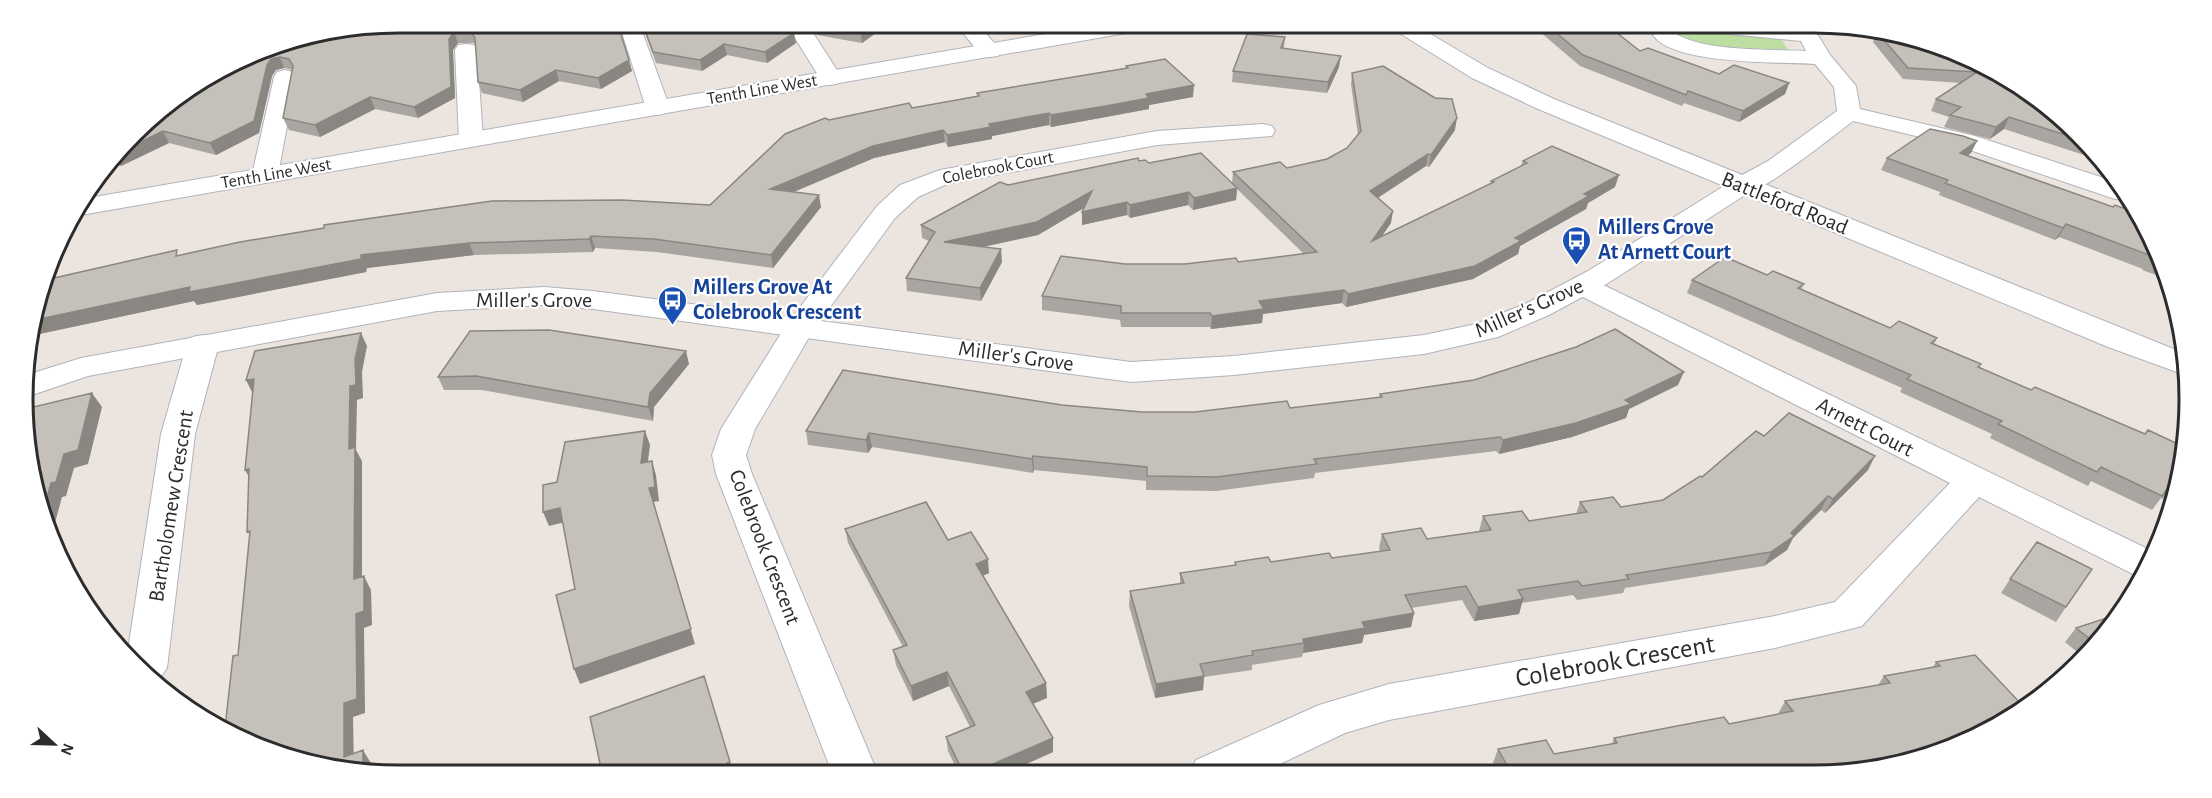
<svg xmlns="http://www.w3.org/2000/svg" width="2212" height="798" viewBox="0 0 2212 798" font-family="'Alegreya Sans',sans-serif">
<rect width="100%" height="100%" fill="#ece5df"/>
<path fill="#bddea0" d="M1684,29L1781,38L1788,50L1707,46L1679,39L1677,33Z"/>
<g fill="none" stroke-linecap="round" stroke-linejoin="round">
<defs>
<path id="street" d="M622,22H638L640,26L670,108L666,113L658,115L650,113L646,108L620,26Z
M785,22H806L842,78L839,83L831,85L823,83Z
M954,22H976L1001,51L998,56L990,57L982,56Z
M1737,22L1816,32L1830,55L1856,86L1860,109L1975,136L2113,181L2129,200L2115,199L1958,146L1853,121C1834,135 1762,194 1742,194C1739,194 1736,192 1733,192L1729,186L1733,180L1768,161L1837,111L1834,87L1815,64C1779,62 1673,65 1653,35L1662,22ZM1690,30L1801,41L1806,51C1771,49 1703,52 1675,33Z
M466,44L474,45L477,50L483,140L480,145L471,147L462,145L459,140L455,50L458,45Z
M285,70L293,72L296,77L278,175L274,180L265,183L256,180L252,175L274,77L277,72Z
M1263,124L1272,126L1275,131L1272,136L1157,145L947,184L918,197L895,218L814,329L755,429L746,455L752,474L878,774L833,775L716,474L712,455L721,429L785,327L877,206L900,185L940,170L1157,131Z
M1583,277L1593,280L2154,552L2143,579L1979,497L1862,626L1775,648L1389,720L1345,733L1259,774H1189L1196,760L1319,705L1389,684L1775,616L1835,602L1950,483L1573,292L1568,286L1573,280Z
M203,335L214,337L219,344L195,434L167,668L158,681L128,650L161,434L187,344L192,337Z"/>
<path id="secondary" d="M1116,22H1165L1162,26L1155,28L81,215L76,214L88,198Z
M1385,22H1410L1488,68L1554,99L2186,354L2185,375L2108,347L1745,195L1608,283L1549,315L1498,337L1424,354L1234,375L1131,382L593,309L544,305L437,311L88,376L29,396L27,375L81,358L437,293L544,287L593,291L1131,362L1234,356L1424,335L1476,324L1527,303L1588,271L1724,186L1538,109L1472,78L1388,26Z"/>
</defs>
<use href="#street" stroke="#b0b3bb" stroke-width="2"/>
<use href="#secondary" stroke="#b0b3bb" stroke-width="2"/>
<use href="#street" fill="#fff" fill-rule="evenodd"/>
<use href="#secondary" fill="#fff" fill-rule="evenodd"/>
</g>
<path fill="#a9a5a0" d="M399,22L618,26L632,71L601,89L559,81L523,102L482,93L478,82L476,45L474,43H458L453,50L455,98L418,118L375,109L320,137L289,130L283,118L293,70L284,68L276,70L272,76L259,133L216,155L169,143L121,166L114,164L150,116L255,51Z
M641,22H788L796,43L767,63L727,55L702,71L656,63Z
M808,22H942L930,32L887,25L862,43L817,35Z
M1523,22H1603L1640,51L1719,74L1789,83L1785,94L1739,122L1684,103L1682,106L1580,66L1540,32H1530L1525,27Z
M1877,32H1885L2042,100L2093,158L2004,129L1990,139L1944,127L1949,117L1931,111L1936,99L1961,83L1903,79L1873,42Z
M1285,37L1284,48L1339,67L1327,93L1232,82L1233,71Z
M1126,66L1193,97L1149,105V109L1106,117L1051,127L1049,125L992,136V139L948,147L945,142L874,158L794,192L821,207L773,268L657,252L595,248L593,252L474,255L367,268L366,272L197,305L194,301L30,336L55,278L179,255L710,205L829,120L912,108L978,96L977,93L1126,68Z
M1352,73L1455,130L1429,167L1426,166L1378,198L1391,223L1382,236L1491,184V181L1521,166L1523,161L1615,187L1588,203L1586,209L1520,246L1518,254L1473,279L1346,307L1342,303L1263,314L1262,323L1211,329L1210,327H1121L1120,320L1042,310V296L1125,264H1185L1238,262L1304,254L1237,189L1236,200L1193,210L1188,205L1130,218L1127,215L1082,225V212L1084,208L1038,235L983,247L1002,262L981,301L907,291L906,278L929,241L922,238L921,225L1008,185L1139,161L1232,183L1233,172L1287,168L1327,159L1347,148L1358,135L1351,84Z
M1971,153L1967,156L2113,207L2140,214L2162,277L2142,270L2143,269L2059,237L2055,240L1939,195L1940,192L1881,170L1887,158Z
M1767,275L1804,284L1801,289L1890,328L1937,338L1934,344L1981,364L1979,367L2031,390L2145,434L2180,445L2177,496L2173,504L2161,498L2152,510L2091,481L2088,486L1990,438L1992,434L1900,392L1902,388L1687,293L1692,280Z
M689,364L654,407L653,421L482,390H444L438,377Z
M1678,385L1629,409L1626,418L1572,437L1499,454L1496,451L1315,473L1314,478L1216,491L1146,490V481L1034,470L1033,473L872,447L868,453L808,445L806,431L1062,405L1142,412H1195L1290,408L1379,397L1380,394Z
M1764,436L1868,470L1825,513L1821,510L1793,538L1787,550L1764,566L1625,588L1623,593L1577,600L1573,595L1522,603L1519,614L1474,621L1462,600L1411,608L1414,613L1411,627L1364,635L1362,643L1303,653L1302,657L1252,665V670L1204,677L1203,690L1155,698L1129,606L1130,591L1180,584V573L1235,565V562H1271L1332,558L1380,551L1379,548L1382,534L1427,539L1479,531L1483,516L1529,521L1576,514L1580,502L1621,507L1663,500L1702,477Z
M845,529L948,540L989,573L983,576L1046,683L1047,698L1033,704L1053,738V752L1004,774H959L948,751L946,737L970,727L949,686L913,701L896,665L893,650L903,647L848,543Z
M2010,579L2066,607L2056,622L2001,593Z
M2116,615L2082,656L2065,642L2076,628Z
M1936,662L2024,707L1862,772L1498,773L1493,763L1498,749L1554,754L1612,744L1614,738L1729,724L1778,714L1785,701L1878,685L1884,676L1933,667Z"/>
<path fill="#8a8682" d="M875,22H887V25L862,43L861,32Z
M929,22H942L930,32Z
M454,32L458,43L453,50L455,98L418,118L414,107L449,39Z
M794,33L796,43L767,63L765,52Z
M724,44L727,55L702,71L700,60Z
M1341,56L1339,67L1327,93L1328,82Z
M280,57L284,68L276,70L272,76L259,133L216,155L210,143L271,59Z
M629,60L632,71L601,89L598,78Z
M556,70L559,81L523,102L520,90Z
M1789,83L1785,94L1739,122L1743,111Z
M1194,85L1193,97L1149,105V109L1051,127V115L1146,94Z
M370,97L375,109L320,137L315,125Z
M1049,113V125L992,136V139L948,147L947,135L989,124Z
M2009,117L2004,129L1990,139L1996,127Z
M1457,118L1455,130L1429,167L1431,155Z
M943,130L945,142L874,158L772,201L770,189L873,146Z
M163,131L169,143L121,166L118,159L126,149Z
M1977,141L1971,153L1955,165L1960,153Z
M1428,154L1426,166L1368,204L1370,191Z
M1619,175L1615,187L1588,203L1586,209L1520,246L1518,254L1473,279L1346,307L1348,294L1515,238L1584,194Z
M1237,188L1236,200L1193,210L1194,198Z
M1092,191V203L1038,235L946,255L944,242Z
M1189,192L1188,205L1130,218V205Z
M819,195L821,207L773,268L771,255Z
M1127,202V215L1082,225V212Z
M1393,211L1391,223L1370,253L1372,241Z
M2066,224L2059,237L2055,240L2063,228Z
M591,236L595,248L593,252L589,239Z
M469,243L474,255L367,268L366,272L197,305L194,301L30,336L35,320L190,287L361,255Z
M1001,249L1002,262L981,301L980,288Z
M1344,290L1342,303L1263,314L1262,323L1211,329L1212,316L1259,301Z
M361,333L367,346L362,372L363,398L357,400L356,450L362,461V593L354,579L349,449L350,386Z
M686,351L689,364L654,407L653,421L648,407L650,393Z
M1684,372L1678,385L1629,409L1626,418L1572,437L1499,454L1503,440L1625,400Z
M254,379L253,394L246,380Z
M92,393L102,407L88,464L74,468L66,496L62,497L52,534L43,513L51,483L64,454Z
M645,431L650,445L646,477L641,463Z
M869,433L872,447L868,453L866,440Z
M1033,456L1034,470L1033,473L1032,459Z
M1875,456L1868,470L1825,513L1833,499Z
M652,461L656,475L659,501L653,502L695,644L580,684L574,669L649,488Z
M249,469L253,484L245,470Z
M1828,496L1821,510L1793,538L1787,550L1764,566L1771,552Z
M560,508L565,522L549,526L543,512Z
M988,559L989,573L977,578L976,564Z
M364,576L371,590L372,625L364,628L365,713L353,717L354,770L344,757V703L356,614Z
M1523,599L1519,614L1474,621L1478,607Z
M1414,613L1411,627L1364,635L1362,643L1303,653L1304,643L1303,639L1362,622Z
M947,672L949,686L913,701L911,686Z
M704,676L734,775H730Z
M1204,676L1203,690L1155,698L1156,684Z
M1046,683L1047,698L1027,706L1026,692Z
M1053,738V752L1004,774H970Z
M363,750L372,765L373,772L363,771Z"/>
<path fill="#c5c0ba" stroke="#8a8682" stroke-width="1.5" d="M399,22H617L629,60L598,78L556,70L520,90L478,82L475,38L471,32H454L449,39L451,87L414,107L370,97L315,125L283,118L293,66L289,59L280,57L271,59L267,65L254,121L210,143L163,131L126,149L150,116L255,51Z
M642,22H788L794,33L765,52L724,44L700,60L653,52Z
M814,22H875L861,32L816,25Z
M1543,22H1603L1640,51L1648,48L1719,74L1734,65L1789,83L1743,111L1688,91L1686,95L1583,55Z
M1877,32L1910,35L2042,100L2075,138L2009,117L1996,127L1950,115L1961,107L1936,99L1977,72L1908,68Z
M1247,34L1285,37L1281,48L1341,56L1328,82L1233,71Z
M1165,59L1194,85L1146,94L1149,98L1106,106L1051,115L1049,113L989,124L991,127L947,135L943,130L873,146L770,189L819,195L771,255L654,239L591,236L589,239L469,243L361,255V259L189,292L190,287L35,320L48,278L54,276V278L177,250L176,256L240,242L324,228V225L492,201L622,200L710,205L785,134L825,118L829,120L909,103L912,108L979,96L977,93L1128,68L1126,66Z
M1383,66L1435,98L1452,99L1457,118L1431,155L1428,154L1370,191L1393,211L1372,241L1494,182L1491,181L1527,163L1523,161L1552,146L1619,175L1584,194L1589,196L1515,238L1521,241L1475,266L1348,294L1344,290L1259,301L1264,309L1212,316L1210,313H1121V306L1042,296L1061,256L1125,264H1185L1236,258L1238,262L1317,252L1233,172L1280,162L1287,168L1327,159L1347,148L1361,131L1352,73Z
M1930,129L1963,136L1977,141L1960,153L2113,207L2115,205L2140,214L2155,259L2150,257L2152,256L2066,224L2063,228L1945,183L1948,180L1887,158Z
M1201,153L1237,188L1194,198L1189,192L1130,205L1127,202L1082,212L1092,191L1037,222L944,242L1001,249L980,288L906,278L935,232L921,225L1000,182L1008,185L1138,158L1139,161L1145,160L1149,163Z
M1725,257L1767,275L1773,271L1804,284L1798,288L1890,328L1899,321L1937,338L1931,343L1981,364L1978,367L2031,390L2035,387L2145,434L2148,430L2180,445L2177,487L2171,484L2162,496L2101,467L2097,472L1998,424L2002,421L1907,379L1911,375L1692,280Z
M1615,329L1684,372L1625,400L1631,404L1576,423L1503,440L1500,437L1314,459L1317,464L1217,477L1147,476V467L1033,456L1032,459L869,433L866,440L806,431L843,370L1062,405L1142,412H1195L1287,401L1290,408L1382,397L1380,394L1474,380L1576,347Z
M549,330L686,351L650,393L648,407L476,376L438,377L470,331Z
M361,333L355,359L356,385L350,386L349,449L355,447L354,579L364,576V611L356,614L357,699L344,703V757L363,750V771L302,763L225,728L233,656L238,655L250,531L247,532L249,469L245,470L254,379L246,380L255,351Z
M92,393L78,450L64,454L56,482L51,483L43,513L35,496L29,408Z
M1789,413L1875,456L1833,499L1828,496L1791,533L1794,536L1771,552L1626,575L1629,579L1582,586L1578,581L1518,590L1523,599L1478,607L1466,586L1405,595L1414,613L1362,622L1365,628L1303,639L1304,643L1252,651L1253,655L1200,664L1204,676L1156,684L1130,591L1184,583L1180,573L1236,565L1235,562L1268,557L1271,562L1329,553L1332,558L1390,550L1382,534L1421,528L1427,539L1491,530L1483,516L1522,511L1529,521L1587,512L1580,502L1613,497L1621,507L1663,500L1700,476L1702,477L1756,431L1764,436Z
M645,431L641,463L652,461L655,487L649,488L691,629L574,669L556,595L575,589L560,508L543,512V485L557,482L565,442Z
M926,502L948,540L971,532L988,559L976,564L1046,683L1026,692L1053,738L970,774H964L946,737L975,725L947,672L911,686L893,650L907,645L845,529Z
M2037,542L2092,569L2066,607L2010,579Z
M2116,615L2094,642L2076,628Z
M1975,655L2024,707L1979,737L1862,772L1511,773L1498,749L1546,740L1554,754L1617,743L1614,738L1724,717L1729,724L1793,711L1785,701L1890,683L1884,676L1940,666L1936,662Z
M704,676L730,762L727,763L730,775H598L597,770L601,768L590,717Z
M1418,770L1420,773H1409Z"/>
<defs>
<symbol id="bus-pin" viewBox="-11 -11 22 30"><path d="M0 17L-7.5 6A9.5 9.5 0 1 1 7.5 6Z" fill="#1a4fb4" stroke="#fff"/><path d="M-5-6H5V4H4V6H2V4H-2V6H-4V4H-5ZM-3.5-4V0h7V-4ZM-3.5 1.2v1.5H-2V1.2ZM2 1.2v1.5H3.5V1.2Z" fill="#fff"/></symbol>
</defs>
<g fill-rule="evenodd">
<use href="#bus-pin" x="1560" y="224" width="33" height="45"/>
<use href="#bus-pin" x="656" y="284" width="33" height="45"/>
</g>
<g text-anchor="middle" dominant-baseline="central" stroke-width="4.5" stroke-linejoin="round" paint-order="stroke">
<g font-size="18" fill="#2c2c2c" stroke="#fff">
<text transform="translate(762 90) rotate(-10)">Tenth Line West</text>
<text transform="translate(998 168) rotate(-11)">Colebrook Court</text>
<text transform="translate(276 174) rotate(-10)">Tenth Line West</text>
</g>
<g font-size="22" fill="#2c2c2c" stroke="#fff">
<text transform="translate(1785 203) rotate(22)">Battleford Road</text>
<text x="534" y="300">Miller's Grove</text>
<text transform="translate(1529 308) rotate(-24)">Miller's Grove</text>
<text transform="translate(1016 356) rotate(8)">Miller's Grove</text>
<text transform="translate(1865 427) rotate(27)">Arnett Court</text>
<text transform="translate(171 506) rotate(-81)">Bartholomew Crescent</text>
<text transform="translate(765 547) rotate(69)">Colebrook Crescent</text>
</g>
<g font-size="22" font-weight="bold" fill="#164399" stroke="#fff" text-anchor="start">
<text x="1598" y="227">Millers Grove<tspan x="1598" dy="25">At Arnett Court</tspan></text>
<text x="693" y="287">Millers Grove At<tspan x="693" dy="25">Colebrook Crescent</tspan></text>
</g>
<g font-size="27" fill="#2c2c2c" stroke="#fff">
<text transform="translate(1615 661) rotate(-10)">Colebrook Crescent</text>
</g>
</g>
<path d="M0 0H2212V798H0ZM399 33H1813A366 366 0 0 1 2179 399V399A366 366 0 0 1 1813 765H399A366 366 0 0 1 33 399V399A366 366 0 0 1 399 33Z" fill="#fff" fill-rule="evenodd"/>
<path fill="none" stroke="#2c2c2c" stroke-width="3" d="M399 33H1813A366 366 0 0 1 2179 399V399A366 366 0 0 1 1813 765H399A366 366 0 0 1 33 399V399A366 366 0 0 1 399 33Z"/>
<g transform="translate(54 744) rotate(112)" stroke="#ffffff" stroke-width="4.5" paint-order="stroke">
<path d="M0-4.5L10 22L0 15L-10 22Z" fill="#2c2c2c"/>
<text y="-9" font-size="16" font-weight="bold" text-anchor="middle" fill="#2c2c2c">N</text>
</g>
</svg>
